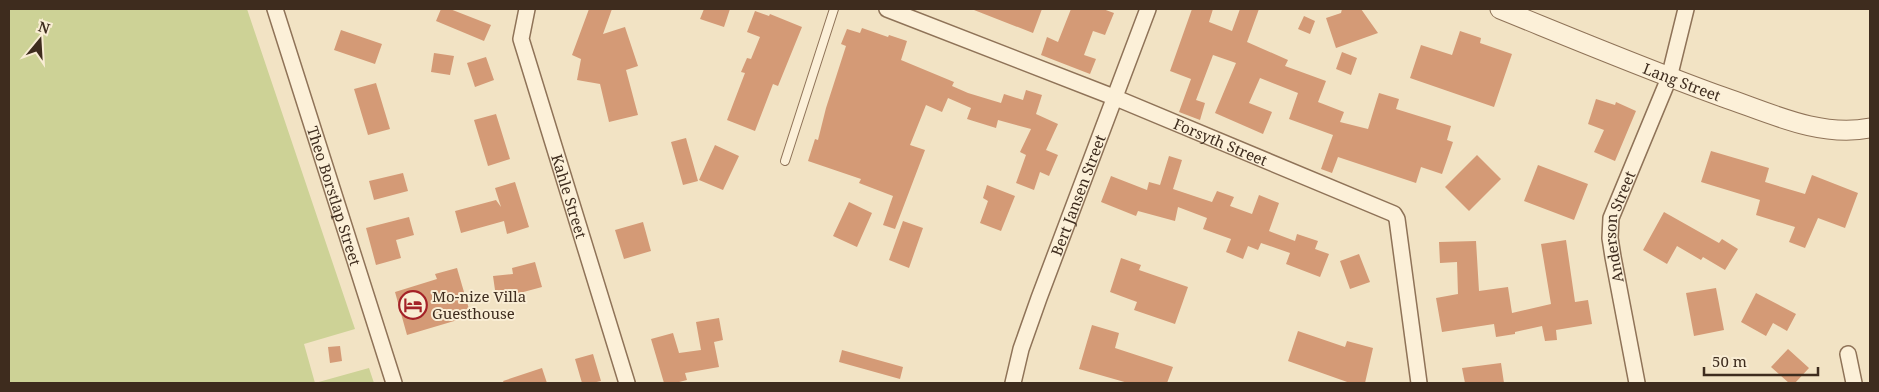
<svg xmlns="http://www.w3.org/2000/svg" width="1879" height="392" viewBox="0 0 1879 392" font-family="'Noto Serif',serif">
<rect width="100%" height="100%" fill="#f2e3c4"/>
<path fill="#cdd296" d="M9,9H247L355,329L304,344L315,383H9Z
M369,368L374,383H315Z"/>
<path fill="#d49a76" d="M441,9H450L491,25L484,41L436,21Z
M589,9H612L603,34L625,27L638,66L626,70L638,115L609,122L600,84L577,80L581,59L572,55Z
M704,9H730L724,27L700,19Z
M974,9H1042L1033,33L974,10Z
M1071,9H1103L1114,13L1105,35L1093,31L1084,55L1096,59L1090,74L1041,55L1047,37L1058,42Z
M1192,9H1213L1209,22L1232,31L1240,9H1259L1247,42L1288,60L1285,66L1326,81L1318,102L1344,112L1340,122L1368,129L1379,93L1399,99L1396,109L1451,126L1447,140L1453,142L1442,174L1421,167L1416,183L1338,157L1332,173L1321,169L1333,135L1289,119L1298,93L1260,78L1249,103L1272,112L1263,134L1215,113L1236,63L1213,55L1196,100L1205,103L1200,120L1179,112L1191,79L1170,71Z
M1342,9H1361L1378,33L1336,48L1326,18L1341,13Z
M755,11L769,16L770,14L802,27L778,86L773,84L755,131L727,120L745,73L741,72L747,58L751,59L760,37L747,32Z
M1304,16L1315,21L1310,34L1298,29Z
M862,28L888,37L889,35L907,41L901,60L954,82L952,86L968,93L1001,103L1004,94L1023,100L1026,90L1042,95L1036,114L1058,124L1046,150L1058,155L1049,176L1040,172L1034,190L1016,183L1026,155L1020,152L1031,129L998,120L996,128L967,119L971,108L948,98L942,112L926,105L910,145L925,150L895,229L883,225L893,196L859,183L861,179L808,161L815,139L818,140L826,108L846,46L841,44L847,29L860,33Z
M341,30L382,44L375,64L334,50Z
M1460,31L1481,38L1480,43L1512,54L1494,107L1410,78L1421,45L1452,55Z
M1342,52L1357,58L1351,75L1336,69Z
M434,53L454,56L450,75L431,72Z
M486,57L494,80L475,87L467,63Z
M376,83L390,129L368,135L354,89Z
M1596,99L1615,105L1616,102L1636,111L1615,161L1594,152L1604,130L1588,124Z
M496,114L510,159L488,166L474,120Z
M686,138L698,181L683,185L671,142Z
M715,145L739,156L723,190L699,180Z
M1711,151L1769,168L1765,182L1805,194L1812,175L1858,193L1845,228L1818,218L1805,248L1789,242L1795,227L1756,215L1760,200L1701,182Z
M1477,155L1501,179L1469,211L1445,187Z
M1169,156L1182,160L1173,189L1212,202L1217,191L1234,197L1230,206L1252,214L1259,195L1279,203L1269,231L1295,241L1297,234L1318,241L1315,249L1329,254L1320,277L1286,264L1290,253L1261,243L1258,250L1248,246L1243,259L1226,252L1231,239L1203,229L1207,218L1178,207L1175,221L1138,211L1136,216L1101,202L1111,176L1147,190L1149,182L1160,185Z
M1538,165L1588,184L1574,220L1524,201Z
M403,173L408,191L374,200L369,181Z
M515,182L529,227L507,234L504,221L461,233L455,211L496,200L501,207L495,188Z
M987,185L1015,196L1001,231L980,223L988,201L983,198Z
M849,202L872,213L857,247L833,236Z
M1664,212L1719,243L1722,239L1738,249L1725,270L1703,257L1701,260L1677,246L1667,264L1643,250Z
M409,217L414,235L396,240L401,258L376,265L366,228Z
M903,221L923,228L909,268L889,260Z
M643,222L651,251L624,259L615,230Z
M1566,240L1575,302L1588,300L1592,324L1556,330L1557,340L1545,341L1542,326L1515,332V334L1496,337L1494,324L1442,332L1436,298L1458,294L1457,262L1440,263L1439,242L1476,241L1479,291L1508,287L1512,313L1551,304L1541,244Z
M1359,254L1370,282L1350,289L1340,261Z
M1121,258L1141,265L1139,270L1188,287L1175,324L1134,310L1137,302L1110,292Z
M535,262L542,287L516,294L496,297L493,276L513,274L512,268Z
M457,268L471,316L407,335L395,292L437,279L435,274Z
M1716,288L1724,330L1694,336L1686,293Z
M1756,293L1796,314L1787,331L1773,323L1766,336L1741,322Z
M719,318L723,340L714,342L719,367L685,373L687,380L675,383H664L651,339L673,333L679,353L701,350L696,322Z
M1092,325L1119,333L1115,348L1173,367L1167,383H1128L1079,369Z
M1298,331L1345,347L1347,341L1373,348L1365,383H1350L1288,361Z
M340,346L342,361L330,363L328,347Z
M1788,349L1809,368L1795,383H1789L1771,367Z
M842,350L903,367L900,379L839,362Z
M593,354L601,381L592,383H582L575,359Z
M1501,363L1504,383H1465L1462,368Z
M542,368L547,383H504L503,381Z"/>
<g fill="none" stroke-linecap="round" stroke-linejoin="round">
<defs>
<path id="service" d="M785,161L834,9"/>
<g id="minor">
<path id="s1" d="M275,9L394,383"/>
<path id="s2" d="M527,9L521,39L627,383"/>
<path id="s3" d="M887,9L1116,98L1394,214L1397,219L1419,383"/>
<path d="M1848,354L1854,383"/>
<path id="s4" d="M1013,383L1021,349L1039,298L1148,9"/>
<path id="s5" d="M1637,383L1613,257L1610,238L1611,218L1669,78L1686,9"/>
</g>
<g id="tertiary">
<path id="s6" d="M1500,9C1574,39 1648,70 1723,97C1770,113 1820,138 1870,128"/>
</g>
</defs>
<use href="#service" stroke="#8f7358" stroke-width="10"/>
<use href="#minor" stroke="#8f7358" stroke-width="18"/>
<use href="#tertiary" stroke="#8f7358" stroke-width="21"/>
<use href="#service" stroke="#fcf0d8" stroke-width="8"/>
<use href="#minor" stroke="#fcf0d8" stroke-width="15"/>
<use href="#tertiary" stroke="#fcf0d8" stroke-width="19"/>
</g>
<defs>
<symbol id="hotel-ring" viewBox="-11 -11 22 22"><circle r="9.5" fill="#f9edd4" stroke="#a42228" stroke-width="1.5"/><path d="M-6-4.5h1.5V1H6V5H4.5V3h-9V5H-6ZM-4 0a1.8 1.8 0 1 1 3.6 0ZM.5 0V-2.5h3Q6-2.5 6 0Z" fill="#a42228"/></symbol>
</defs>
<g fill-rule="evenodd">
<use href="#hotel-ring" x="397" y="289" width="32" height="32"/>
</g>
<g text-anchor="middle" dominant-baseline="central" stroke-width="4" stroke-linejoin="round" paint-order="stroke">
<g font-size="15" fill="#3e2c1e" stroke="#f9edd4">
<text stroke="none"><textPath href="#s6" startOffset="196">Lang Street</textPath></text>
<text stroke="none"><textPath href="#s3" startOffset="359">Forsyth Street</textPath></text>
<text stroke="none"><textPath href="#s4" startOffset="199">Bert Jansen Street</textPath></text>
<text stroke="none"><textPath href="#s1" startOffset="196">Theo Borstlap Street</textPath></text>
<text stroke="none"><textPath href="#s2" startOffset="195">Kahle Street</textPath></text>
<text stroke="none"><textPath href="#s5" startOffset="160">Anderson Street</textPath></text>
</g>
<g font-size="15" fill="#3e2c1e" stroke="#f9edd4" text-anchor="start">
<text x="432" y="296">Mo-nize Villa<tspan x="432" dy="17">Guesthouse</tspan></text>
</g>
</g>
<rect width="1879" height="392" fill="none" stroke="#3e2c1e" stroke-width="20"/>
<g transform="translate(40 40) rotate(18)" stroke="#f9edd4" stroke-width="4" paint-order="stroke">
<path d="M0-4L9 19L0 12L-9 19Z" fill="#3e2c1e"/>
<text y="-8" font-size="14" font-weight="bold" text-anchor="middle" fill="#3e2c1e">N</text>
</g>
<path d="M1704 367v8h114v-8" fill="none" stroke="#3e2c1e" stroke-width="2.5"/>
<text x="1712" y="367" font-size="15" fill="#3e2c1e" stroke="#f9edd4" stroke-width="4" paint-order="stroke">50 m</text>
</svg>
